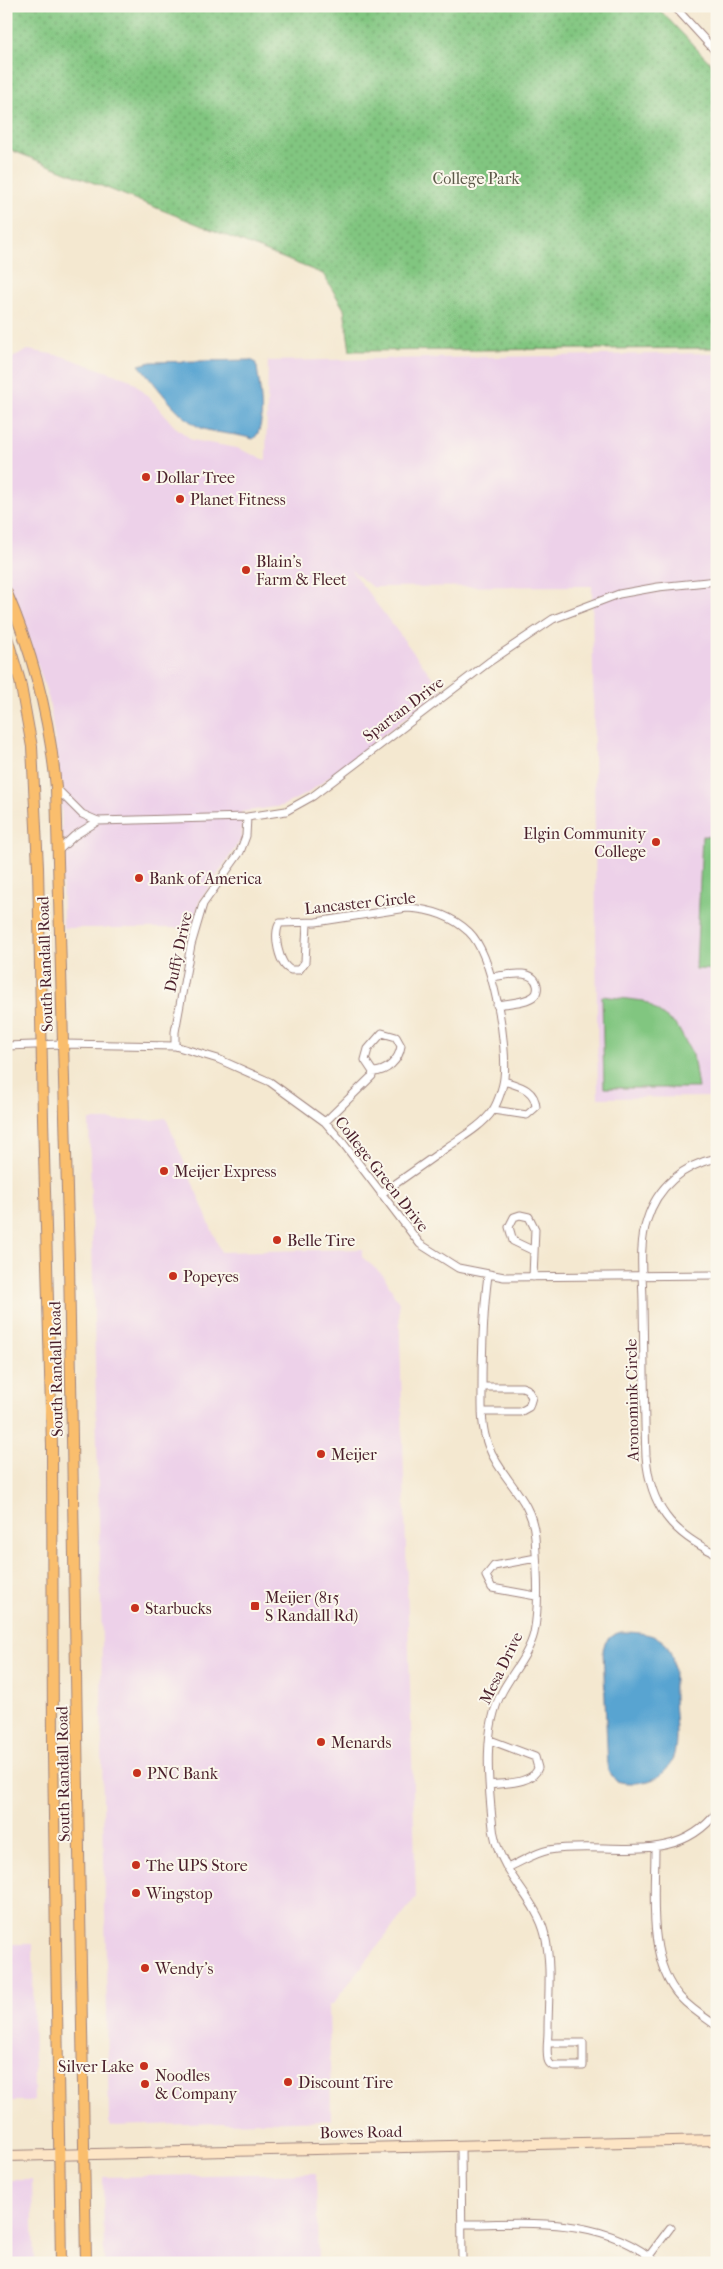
<svg xmlns="http://www.w3.org/2000/svg" width="723" height="2269" viewBox="0 0 723 2269" font-family="'IM FELL French Canon',serif">
<defs>
<pattern id="park-dots" width="8" height="8" patternUnits="userSpaceOnUse" patternTransform="scale(1.25)"><rect width="8" height="8" fill="#81c680"/><path d="M2 2h.1M6 6h.1" fill="none" stroke="#6ca069" stroke-width="1.8" stroke-linecap="round"/></pattern>
</defs>
<rect width="100%" height="100%" fill="#fbf7ec"/>
<filter id="ink" filterUnits="userSpaceOnUse"><feTurbulence type="fractalNoise" baseFrequency=".02" numOctaves="2"/><feDisplacementMap in="SourceGraphic" scale="10" xChannelSelector="R" yChannelSelector="G"/><feConvolveMatrix kernelMatrix="1 2 1 2 8 2 1 2 1" color-interpolation-filters="sRGB"/></filter>
<filter id="wash" filterUnits="userSpaceOnUse"><feTurbulence type="fractalNoise" baseFrequency=".0096" numOctaves="4" result="noise"/><feDisplacementMap in="SourceGraphic" scale="20" xChannelSelector="R" yChannelSelector="G"/><feGaussianBlur stdDeviation="1.12" result="paint"/><feColorMatrix in="noise" values="0 0 0 0 0 0 0 0 0 0 0 0 0 0 0 0 0 1.4 0 .05"/><feComposite in="paint" operator="in"/></filter>
<g filter="url(#wash)">
<rect width="100%" height="100%" fill="#f4e8d0"/>
<path fill="#edd1e9" d="M28,350L62,356L131,380L150,398L174,426L192,440L237,448L266,460L268,361L717,353V1097L598,1098L592,586L372,587L350,569L442,690L308,793L282,806L241,812L242,838L199,902L192,928H63L61,785L49,700L21,614L6,580V361Z
M166,1118L221,1252L362,1249V1257L384,1276L399,1303L416,1897L332,2005H329L331,2120L111,2126L109,2122L101,1697L102,1643L89,1120H151Z
M6,1944H33L34,2101H6Z
M316,2173L318,2263H104L103,2177Z
M6,2180H32L34,2263H6Z"/>
<path fill="url(#park-dots)" stroke="#667256" d="M6,6H656L717,70V348L350,351L344,309L323,274L6,148Z"/>
<path fill="#81c680" stroke="#667256" d="M702,836L717,837V970L696,969Z
M602,996L644,1001L677,1026L693,1055L698,1088H604Z"/>
<path fill="#58a4d1" stroke="#51627e" d="M250,360L255,362L257,367C259,384 268,429 253,439C238,434 222,434 207,430C182,424 156,384 139,365L151,362Z
M621,1632C635,1632 659,1633 667,1646C677,1660 673,1683 674,1699C675,1727 684,1765 654,1779C642,1784 628,1784 616,1781L608,1770L603,1650C605,1639 611,1635 621,1632Z"/>
</g>
<g filter="url(#ink)">
<g fill="none" stroke-linecap="round" stroke-linejoin="round">
<defs>
<path id="street" d="M674,6L717,53
M56,788L82,814L98,821L247,817L286,811L313,796L489,662L553,619L619,594L658,587L717,581
M57,852L74,836L98,821
M307,923L305,962L299,970H291C279,966 272,933 280,923L316,922L407,908C430,909 452,916 469,932C493,955 508,1045 504,1078C503,1087 498,1102 493,1110C483,1125 464,1136 449,1146C426,1162 404,1178 381,1194
M491,977C504,976 533,967 537,985C538,988 537,993 535,995C527,1003 507,1003 497,1005
M6,1046L62,1044L175,1046L218,1059L270,1082L325,1122L343,1143L420,1244L458,1268L504,1277L717,1275
M175,1046V1032L191,945L203,904L240,852L246,836L247,817
M493,1110L527,1115L536,1107C535,1089 519,1086 504,1081
M325,1122L372,1076L373,1072C387,1072 399,1060 401,1046L396,1037L382,1033L368,1049L365,1060L373,1072
M717,1158C683,1165 657,1187 647,1220C638,1246 643,1277 643,1304C644,1355 644,1406 646,1456C650,1506 672,1534 717,1554
M488,1275C483,1313 482,1350 482,1388C482,1407 481,1427 488,1445C501,1480 532,1497 535,1537C537,1568 540,1603 534,1633C529,1654 512,1673 502,1692C483,1728 488,1779 492,1819C493,1836 498,1852 506,1866C519,1889 539,1909 545,1935C552,1965 548,2000 548,2031C548,2040 546,2051 548,2060C549,2064 550,2064 553,2066H583V2043H548
M533,1277L535,1229L529,1217L520,1215L514,1217L509,1227L513,1241L534,1251
M482,1387H522L527,1389L532,1397L529,1407L520,1412H482
M536,1558L494,1566L486,1576L492,1588L536,1596
M490,1785C504,1783 533,1784 538,1768L535,1757L490,1740
M655,1848C655,1894 647,1961 680,1997C691,2009 704,2017 717,2026
M507,1868C521,1862 534,1853 549,1850C607,1840 675,1868 717,1812
M461,2145L462,2263
M462,2224C528,2224 603,2215 657,2263
M649,2256L670,2228"/>
<path id="secondary" d="M6,2156L717,2140"/>
<path id="primary" d="M6,591C33,653 50,720 56,788L69,1262L86,2263
M6,634L20,681L32,747L38,867L43,1118L52,1446L53,1753L61,2263"/>
</defs>
<use href="#street" stroke="#9f847e" stroke-width="9"/>
<use href="#secondary" stroke="#9f847e" stroke-width="12"/>
<use href="#primary" stroke="#9f847e" stroke-width="12"/>
<use href="#street" stroke="#fff" stroke-width="7"/>
<use href="#secondary" stroke="#fde5c5" stroke-width="10"/>
<use href="#primary" stroke="#fabe6d" stroke-width="10"/>
</g>
</g>
<g fill="#c8321e" stroke="#fbf7ec" stroke-width="2">
<circle cx="146" cy="477" r="5"/>
<circle cx="180" cy="499" r="5"/>
<circle cx="246" cy="570" r="5"/>
<circle cx="656" cy="842" r="5"/>
<circle cx="139" cy="878" r="5"/>
<circle cx="164" cy="1171" r="5"/>
<circle cx="277" cy="1240" r="5"/>
<circle cx="173" cy="1276" r="5"/>
<circle cx="321" cy="1454" r="5"/>
<rect x="250" y="1601" width="10" height="10" rx="2.5"/>
<circle cx="135" cy="1608" r="5"/>
<circle cx="321" cy="1742" r="5"/>
<circle cx="137" cy="1773" r="5"/>
<circle cx="136" cy="1865" r="5"/>
<circle cx="136" cy="1893" r="5"/>
<circle cx="145" cy="1968" r="5"/>
<circle cx="144" cy="2066" r="5"/>
<circle cx="288" cy="2082" r="5"/>
<circle cx="145" cy="2084" r="5"/>
</g>
<g text-anchor="middle" dominant-baseline="central" stroke-width="4" stroke-linejoin="round" paint-order="stroke">
<g font-size="16" fill="#5d5949" stroke="#fbf7ec">
<text x="476" y="178">College Park</text>
</g>
<g font-size="16" fill="#4a1f2b" stroke="#fbf7ec" text-anchor="start">
<text x="156" y="477">Dollar Tree</text>
<text x="190" y="499">Planet Fitness</text>
<text x="256" y="561">Blain's<tspan x="256" dy="18">Farm &amp; Fleet</tspan></text>
<text x="646" y="833" text-anchor="end">Elgin Community<tspan x="646" dy="18">College</tspan></text>
<text x="149" y="878">Bank of America</text>
<text x="174" y="1171">Meijer Express</text>
<text x="287" y="1240">Belle Tire</text>
<text x="183" y="1276">Popeyes</text>
<text x="331" y="1454">Meijer</text>
<text x="265" y="1597">Meijer (815<tspan x="265" dy="18">S Randall Rd)</tspan></text>
<text x="145" y="1608">Starbucks</text>
<text x="331" y="1742">Menards</text>
<text x="147" y="1773">PNC Bank</text>
<text x="146" y="1865">The UPS Store</text>
<text x="146" y="1893">Wingstop</text>
<text x="155" y="1968">Wendy's</text>
<text x="134" y="2066" text-anchor="end">Silver Lake</text>
<text x="155" y="2075">Noodles<tspan x="155" dy="18">&amp; Company</tspan></text>
<text x="298" y="2082">Discount Tire</text>
</g>
<g font-size="16" fill="#4a1f2b" stroke="#fbf7ec">
<text transform="translate(403 709) rotate(-37)">Spartan Drive</text>
<text transform="translate(360 903) rotate(-6)">Lancaster Circle</text>
<text transform="translate(178 952) rotate(-78)">Duffy Drive</text>
<text transform="translate(45 964) rotate(-92)">South Randall Road</text>
<text transform="translate(382 1174) rotate(52)">College Green Drive</text>
<text transform="translate(56 1369) rotate(-91)">South Randall Road</text>
<text transform="translate(632 1400) rotate(-91)">Aronomink Circle</text>
<text transform="translate(501 1668) rotate(-64)">Mesa Drive</text>
<text transform="translate(63 1774) rotate(-91)">South Randall Road</text>
<text transform="translate(361 2132) rotate(-1)">Bowes Road</text>
</g>
</g>
<rect width="723" height="2269" fill="none" stroke="#fbf7ec" stroke-width="25"/>
</svg>
